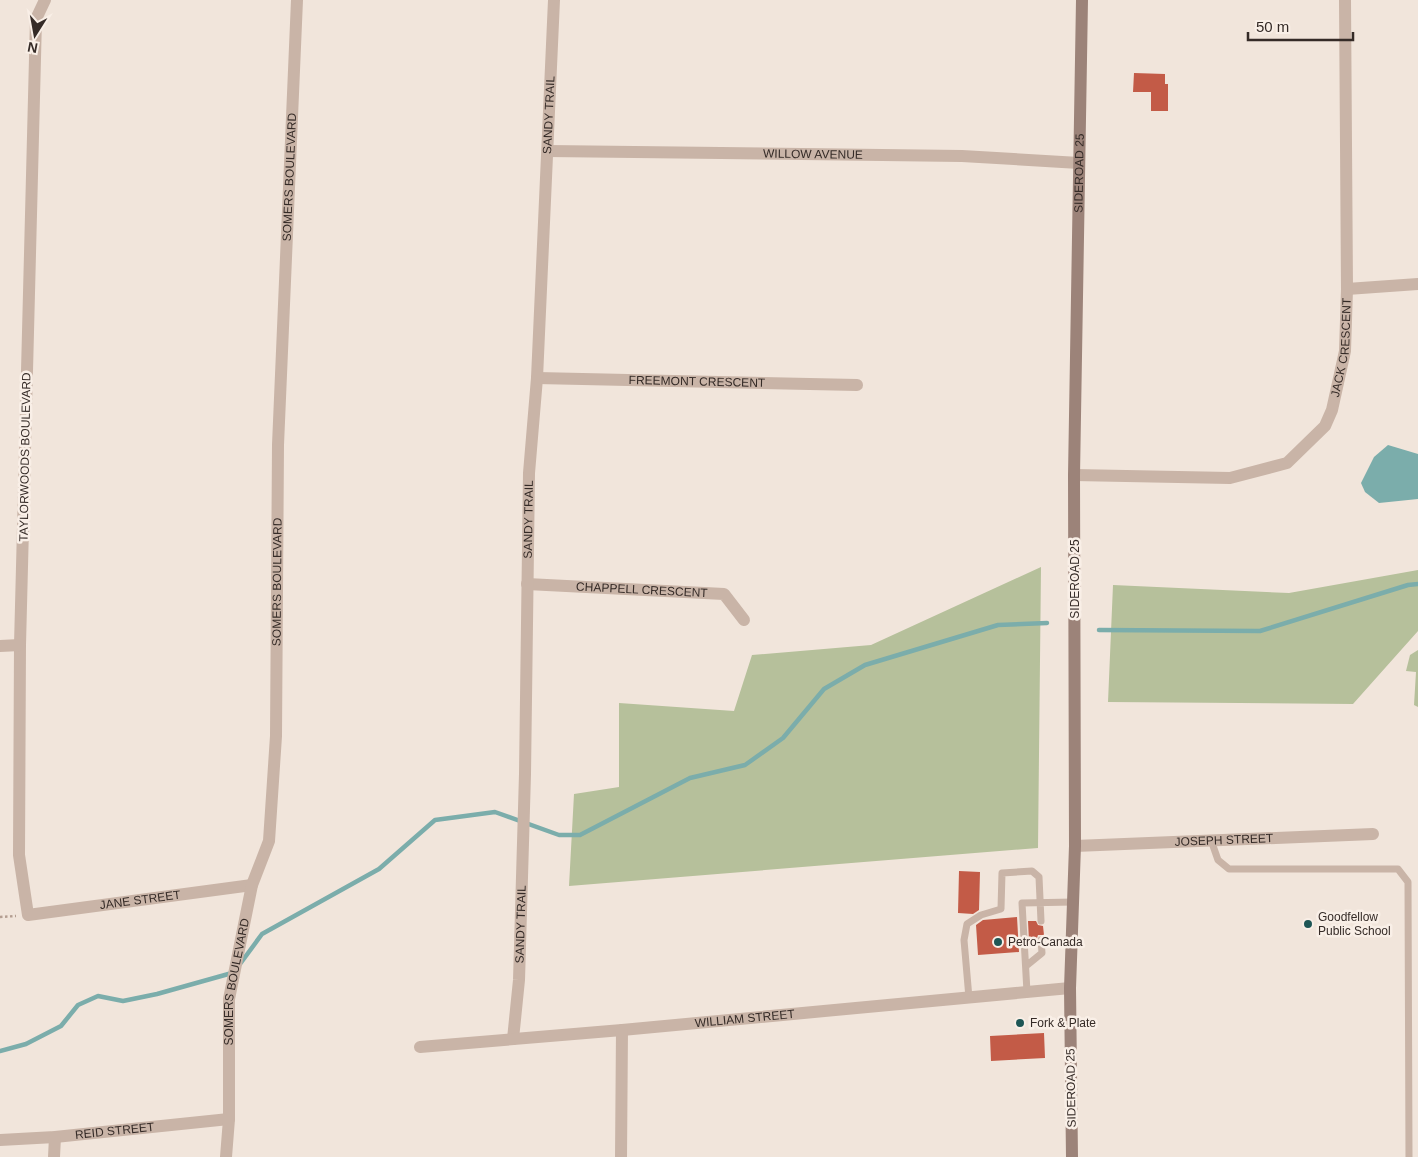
<svg xmlns="http://www.w3.org/2000/svg" width="1418" height="1157" viewBox="0 0 1418 1157" font-family="Arial,sans-serif">
<rect width="100%" height="100%" fill="#f1e5db"/>
<path fill="#b6c09b" d="M1041,567L1038,848L569,886L574,794L619,787V703L734,711L752,655L871,645Z
M1418,570V631L1353,704L1108,702L1113,585L1289,593Z
M1418,650V707L1414,705L1416,672L1406,671L1410,655Z"/>
<path fill="#7badab" d="M1388,445L1418,454V499L1379,503L1365,492L1361,483L1374,457Z"/>
<g fill="none" stroke-linecap="round" stroke-linejoin="round">
<path stroke="#7badab" stroke-width="4.5" d="M1099,630L1260,631L1408,585L1418,584
M240,964L262,934L379,869L435,820L495,812L559,835H580L690,778L745,765L783,738L824,689L865,665L998,625L1047,623
M0,1051L26,1044L61,1026L78,1005L98,996L123,1001L157,994L232,973"/>
</g>
<path fill="#c35b47" d="M1134,73L1165,74V84H1168V111H1151V92H1133Z
M959,871L980,872L979,910L973,914L958,913Z
M1017,917L1019,952L978,955L976,925L983,920Z
M1028,921H1036L1038,925L1043,926L1044,935H1038L1036,941H1029Z
M1044,1033L1045,1058L991,1061L990,1036Z"/>
<g fill="none" stroke-linecap="round" stroke-linejoin="round">
<path stroke="#b49e91" stroke-width="2.5" stroke-dasharray="2.5 2.5" stroke-linecap="butt" d="M0,917L16,916"/>
<path stroke="#c9b4a7" stroke-width="7" d="M1211,840L1218,860L1229,869H1398L1408,882L1409,1157
M1026,966L1042,953L1041,940
M1027,992L1022,903L1073,902
M969,998L964,940L967,924L981,915L1001,909L1002,873L1032,871L1039,877L1041,921"/>
<g stroke="#c9b4a7" stroke-width="12">
<path id="s1" d="M45,0L36,19L20,645L19,855L28,915L252,885"/>
<path id="s2" d="M548,151L962,156L1079,163"/>
<path d="M1347,289L1418,284"/>
<path id="s3" d="M537,378L857,385"/>
<path id="s4" d="M1074,475L1230,478L1287,463L1325,426L1332,410L1345,351L1347,289L1345,0"/>
<path id="s5" d="M527,584L724,594L744,620"/>
<path d="M0,646L20,645"/>
<path id="s6" d="M1075,846L1373,834"/>
<path id="s7" d="M513,1039L519,980L525,774L529,473L537,378L554,0"/>
<path id="s8" d="M420,1047L622,1030L1070,988"/>
<path id="s9" d="M0,1140L55,1137L229,1119"/>
<path d="M54,1157L55,1137"/>
<path id="s10" d="M226,1157L229,1119V999L252,885L269,841L276,736L278,445L297,0"/>
<path d="M621,1157L622,1030"/>
</g>
<path stroke="#9c8379" stroke-width="12" id="s11" d="M1072,1157L1070,988L1075,846L1074,475L1082,0"/>
</g>
<g fill="#1e5655" stroke="#f9efe7" stroke-width="2">
<circle cx="1308" cy="924" r="5"/>
<circle cx="998" cy="942" r="5"/>
<circle cx="1020" cy="1023" r="5"/>
</g>
<g text-anchor="middle" dominant-baseline="central" stroke-width="5" stroke-linejoin="round" paint-order="stroke">
<g font-size="12" fill="#352b27" stroke="#f9efe7">
<text stroke="none"><textPath href="#s7" startOffset="925">SANDY TRAIL</textPath></text>
<text stroke="none"><textPath href="#s2" startOffset="265">WILLOW AVENUE</textPath></text>
<text stroke="none"><textPath href="#s11" startOffset="984">SIDEROAD 25</textPath></text>
<text stroke="none"><textPath href="#s10" startOffset="986">SOMERS BOULEVARD</textPath></text>
<text stroke="none"><textPath href="#s4" startOffset="349">JACK CRESCENT</textPath></text>
<text stroke="none"><textPath href="#s3" startOffset="160">FREEMONT CRESCENT</textPath></text>
<text transform="translate(25 457) rotate(-89)">TAYLORWOODS BOULEVARD</text>
<text stroke="none"><textPath href="#s7" startOffset="520">SANDY TRAIL</textPath></text>
<text transform="translate(1075 579) rotate(-90)">SIDEROAD 25</text>
<text stroke="none"><textPath href="#s10" startOffset="581">SOMERS BOULEVARD</textPath></text>
<text stroke="none"><textPath href="#s5" startOffset="115">CHAPPELL CRESCENT</textPath></text>
<text stroke="none"><textPath href="#s6" startOffset="149">JOSEPH STREET</textPath></text>
<text stroke="none"><textPath href="#s1" startOffset="1031">JANE STREET</textPath></text>
<text stroke="none"><textPath href="#s7" startOffset="115">SANDY TRAIL</textPath></text>
<text stroke="none"><textPath href="#s10" startOffset="176">SOMERS BOULEVARD</textPath></text>
<text stroke="none"><textPath href="#s8" startOffset="326">WILLIAM STREET</textPath></text>
<text transform="translate(1071 1088) rotate(-91)">SIDEROAD 25</text>
<text stroke="none"><textPath href="#s9" startOffset="115">REID STREET</textPath></text>
</g>
<g font-size="12" fill="#352b27" stroke="#f9efe7" text-anchor="start">
<text x="1318" y="917">Goodfellow<tspan x="1318" dy="14">Public School</tspan></text>
<text x="1008" y="942">Petro-Canada</text>
<text x="1030" y="1023">Fork &amp; Plate</text>
</g>
</g>
<g transform="translate(35 35) rotate(191)" stroke="#f9efe7" stroke-width="4" paint-order="stroke">
<path d="M0-4L9 19L0 12L-9 19Z" fill="#352b27"/>
<text y="-8" font-size="14" font-weight="bold" text-anchor="middle" fill="#352b27">N</text>
</g>
<path d="M1248 32v8h105v-8" fill="none" stroke="#352b27" stroke-width="2.5"/>
<text x="1256" y="32" font-size="15" fill="#352b27" stroke="#f9efe7" stroke-width="4" paint-order="stroke">50 m</text>
</svg>
